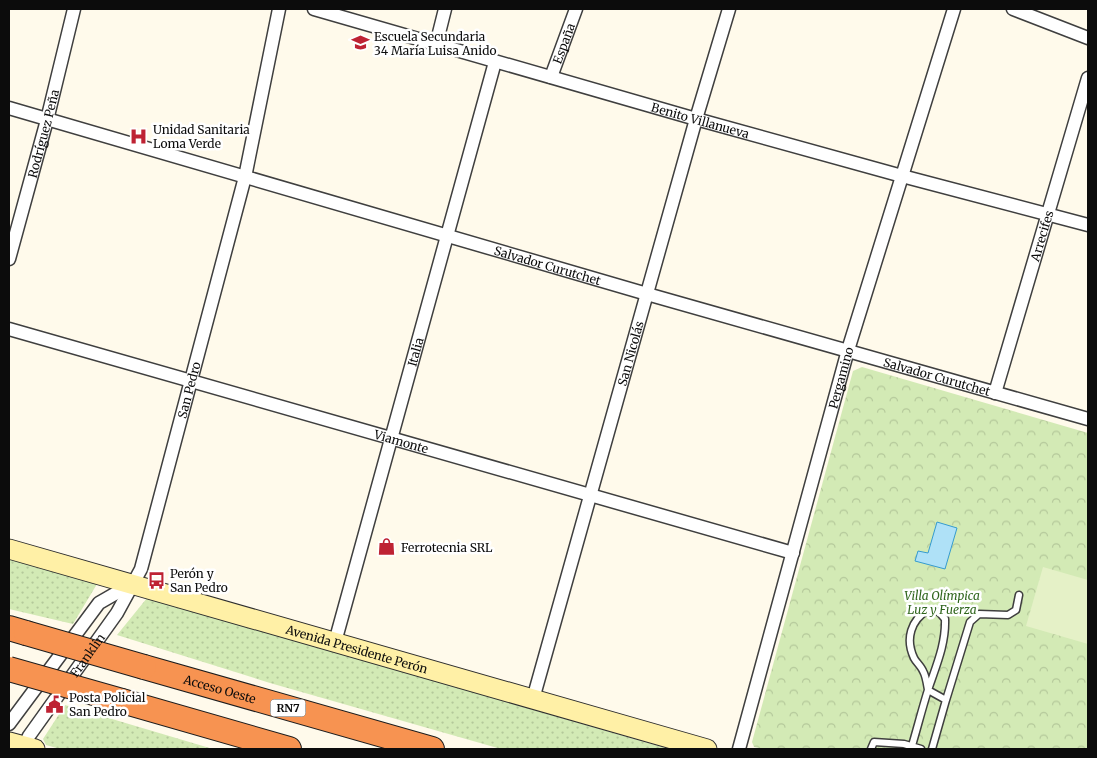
<svg xmlns="http://www.w3.org/2000/svg" width="1097" height="758" viewBox="0 0 1097 758" font-family="Merriweather,serif">
<defs>
<pattern id="grass-dots" width="8" height="8" patternUnits="userSpaceOnUse" patternTransform="scale(1.25)"><rect width="8" height="8" fill="#d3eab5"/><path d="M2 2h.1M6 6h.1" fill="none" stroke="#b4c89a" stroke-width="1.8" stroke-linecap="round"/></pattern>
<pattern id="park-crowns" width="20" height="18" patternUnits="userSpaceOnUse" patternTransform="scale(1.25)"><rect width="20" height="18" fill="#d3eab5"/><path d="M2 6a3 3 0 1 1 6 0M12 15a3 3 0 1 1 6 0" fill="none" stroke="#b4c89a"/></pattern>
</defs>
<rect width="100%" height="100%" fill="#fffaeb"/>
<path fill="url(#grass-dots)" d="M9,559L97,584L73,624L9,609Z
M147,598L669,749H501L270,683L117,635Z
M65,705L213,749H60L46,745L43,739Z"/>
<path fill="url(#park-crowns)" d="M862,367L1088,433V749H764L754,747L752,742L853,371Z"/>
<path fill="#e5f1c7" d="M1043,567L1088,580V644L1026,626Z"/>
<path fill="#afe1f7" stroke="#359bcf" d="M937,522L957,528L945,569L915,561L918,551L928,553Z"/>
<g fill="none" stroke-linecap="round" stroke-linejoin="round">
<defs>
<path id="lane" d="M946,700L970,622L979,614L1008,615L1016,610L1019,595
M871,749L874,742L904,744L921,749
M911,749C917,729 922,709 928,690C936,666 946,644 945,619L939,612L928,610C911,620 905,639 914,658C916,662 921,666 923,671C926,676 927,684 928,690L946,700L932,749"/>
<g id="street">
<path id="s1" d="M314,9L696,119L902,176L1088,225"/>
<path d="M1013,9L1088,38"/>
<path d="M436,45L445,9"/>
<path id="s2" d="M551,77L576,9"/>
<path id="s3" d="M9,108L647,294L1088,419"/>
<path id="s4" d="M9,259L47,120L74,9"/>
<path id="s5" d="M9,329L793,553"/>
<path id="s6" d="M995,393L1088,78"/>
<path id="s7" d="M335,642L495,62"/>
<path id="s8" d="M533,699L696,119L729,9"/>
<path d="M9,724L99,603L132,584"/>
<path id="s9" d="M23,749L29,736L117,613L141,569L245,177L279,9"/>
<path id="s10" d="M739,749L848,350L954,9"/>
</g>
<g id="secondary">
<path id="s11" d="M9,549L707,749"/>
<path d="M9,742L35,749"/>
</g>
<g id="highway">
<path d="M9,628L26,633"/>
<path id="s12" d="M144,667L432,749"/>
<path d="M122,701L289,749"/>
</g>
</defs>
<use href="#lane" stroke="#3f3f3f" stroke-width="9"/>
<use href="#street" stroke="#3f3f3f" stroke-width="15"/>
<use href="#secondary" stroke="#2e2e2e" stroke-width="21"/>
<use href="#highway" stroke="#1d1d1d" stroke-width="26"/>
<use href="#lane" stroke="#fff" stroke-width="6"/>
<use href="#street" stroke="#fff" stroke-width="12"/>
<use href="#secondary" stroke="#fff0a6" stroke-width="19"/>
<use href="#highway" stroke="#f79351" stroke-width="24"/>
<defs>
<path id="highway-bridge" d="M26,633L144,667
M9,669L122,701"/>
</defs>
<use href="#highway-bridge" stroke="#1d1d1d" stroke-width="26" stroke-linecap="butt"/>
<use href="#highway-bridge" stroke="#f79351" stroke-width="24"/>
</g>
<defs>
<symbol id="school-bare" viewBox="-9 -9 18 18"><path d="M0-5L7-2L0 1L-7-2ZM-4 1L0 2.5L4 1V4Q0 6-4 4Z" fill="#be2233" stroke="#fff" stroke-width="2.5" paint-order="stroke"/></symbol>
<symbol id="hospital-bare" viewBox="-9 -9 18 18"><path d="M-5-5h3v3.5h4V-5h3V5h-3V1.5h-4V5h-3Z" fill="#be2233" stroke="#fff" stroke-width="2.5" paint-order="stroke"/></symbol>
<symbol id="shop-bare" viewBox="-9 -9 18 18"><path d="M-5-2.5h2.3a2.7 3.5 0 0 1 5.4 0H5L5.5 6h-11ZM-1.5-2.5h3a1.5 2.3 0 0 0-3 0Z" fill="#be2233" stroke="#fff" stroke-width="2.5" paint-order="stroke"/></symbol>
<symbol id="bus-bare" viewBox="-9 -9 18 18"><path d="M-5-6H5V4H4V6H2V4H-2V6H-4V4H-5ZM-3.5-4V0h7V-4ZM-3.5 1.2v1.5H-2V1.2ZM2 1.2v1.5H3.5V1.2Z" fill="#be2233" stroke="#fff" stroke-width="2.5" paint-order="stroke"/></symbol>
<symbol id="civic-bare" viewBox="-9 -9 18 18"><path d="M-.6-6.5H3V-4.5H.6V-3L4-1V1h2V6H-6V1h2V-1L-.6-3ZM-1.2 2.5V6h2.4V2.5Z" fill="#be2233" stroke="#fff" stroke-width="2.5" paint-order="stroke"/></symbol>
</defs>
<g fill-rule="evenodd">
<use href="#school-bare" x="348" y="30" width="25" height="25"/>
<use href="#hospital-bare" x="126" y="124" width="25" height="25"/>
<use href="#shop-bare" x="374" y="534" width="25" height="25"/>
<use href="#bus-bare" x="144" y="568" width="25" height="25"/>
<use href="#civic-bare" x="42" y="692" width="25" height="25"/>
</g>
<g text-anchor="middle" dominant-baseline="central" stroke-width="5" stroke-linejoin="round" paint-order="stroke">
<rect fill="#fff" stroke="#555" stroke-width="1" x="270.5" y="699.5" width="35" height="17" rx="4"/>
<g font-size="11" font-weight="bold" fill="#0c0c0c">
<text x="288" y="708">RN7</text>
</g>
<g font-size="12" fill="#0c0c0c" stroke="#fff" text-anchor="start">
<text x="374" y="36">Escuela Secundaria<tspan x="374" dy="14">34 María Luisa Anido</tspan></text>
<text x="153" y="129">Unidad Sanitaria<tspan x="153" dy="14">Loma Verde</tspan></text>
<text x="401" y="547">Ferrotecnia SRL</text>
<text x="170" y="573">Perón y<tspan x="170" dy="14">San Pedro</tspan></text>
<text x="69" y="697">Posta Policial<tspan x="69" dy="14">San Pedro</tspan></text>
</g>
<g font-size="12" fill="#0c0c0c" stroke="#fff">
<text stroke="none"><textPath href="#s2" startOffset="36">España</textPath></text>
<text stroke="none"><textPath href="#s1" startOffset="402">Benito Villanueva</textPath></text>
<text stroke="none"><textPath href="#s4" startOffset="130">Rodríguez Peña</textPath></text>
<text stroke="none"><textPath href="#s6" startOffset="164">Arrecifes</textPath></text>
<text stroke="none"><textPath href="#s3" startOffset="561">Salvador Curutchet</textPath></text>
<text stroke="none"><textPath href="#s7" startOffset="301">Italia</textPath></text>
<text stroke="none"><textPath href="#s8" startOffset="359">San Nicolás</textPath></text>
<text stroke="none"><textPath href="#s3" startOffset="966">Salvador Curutchet</textPath></text>
<text stroke="none"><textPath href="#s10" startOffset="385">Pergamino</textPath></text>
<text stroke="none"><textPath href="#s9" startOffset="401">San Pedro</textPath></text>
<text stroke="none"><textPath href="#s5" startOffset="408">Viamonte</textPath></text>
<text stroke="none"><textPath href="#s11" startOffset="362">Avenida Presidente Perón</textPath></text>
<text stroke="none"><textPath href="#s9" startOffset="114">Franklin</textPath></text>
<text stroke="none"><textPath href="#s12" startOffset="79">Acceso Oeste</textPath></text>
</g>
<g font-size="12" font-style="italic" fill="#2f651c" stroke="#fff">
<text x="942" y="595">Villa Olímpica<tspan x="942" dy="14">Luz y Fuerza</tspan></text>
</g>
</g>
<rect width="1097" height="758" fill="none" stroke="#0c0c0c" stroke-width="20"/>
</svg>
